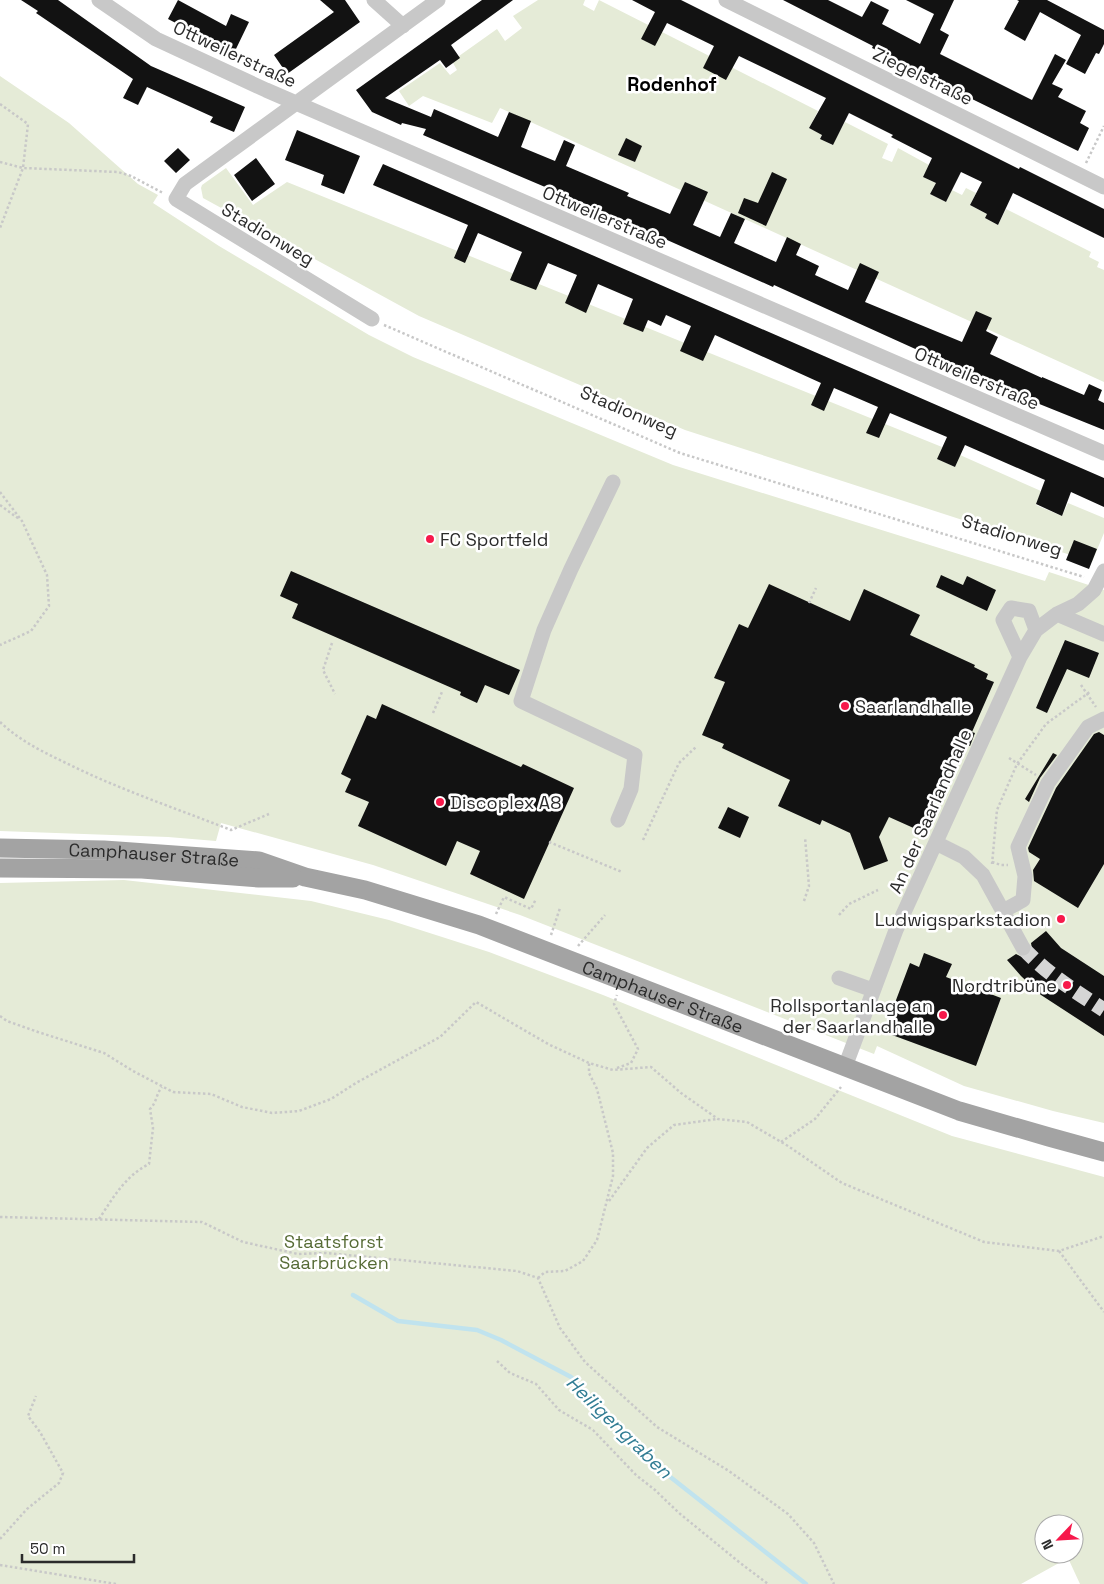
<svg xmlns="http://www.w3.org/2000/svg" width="1104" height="1584" viewBox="0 0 1104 1584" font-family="'Space Grotesk',sans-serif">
<rect width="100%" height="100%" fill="#fff"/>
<path fill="#e5ebd7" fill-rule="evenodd" d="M538,0H585L583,5L594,11L599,0L818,111L809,128L819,133L833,115L820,138L832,145L845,122L888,144L882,158L892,162L898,148L929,165L923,177L936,183L930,194L946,202L952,190L962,195L966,188L976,193L970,205L987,214L985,218L998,225L1006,209L1091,252L1089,257L1099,262L1097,267L1104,270V382L500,108L492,123L423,96L409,106L399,91L440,63L450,75L457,70L453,63L459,56L497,29L505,41L522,28L513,16Z
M0,76L69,123L138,184L158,195L153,203L219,246L369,335L413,357L673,465L1045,581L1049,572L1104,590V1123L1053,1111L964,1086L877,1046L874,1054L520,915L373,865L221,823L216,841L168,837L0,831Z
M226,168L253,205L287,182L942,447L938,459L955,467L960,455L1041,491L1036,505L1062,516L1068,503L1104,518V533L1092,562L685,430L419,316L203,198L201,188L202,185Z
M124,880L311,901L389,920L489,952L603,995L952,1136L1104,1177V1584H1080L1068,1558L1021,1584H0V883ZM1044,1524H1074V1554H1044Z"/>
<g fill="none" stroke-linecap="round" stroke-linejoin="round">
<path stroke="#c0e3ee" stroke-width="4.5" d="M353,1295L398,1321L477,1330L501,1340L571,1377L664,1472L806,1584"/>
</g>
<path fill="#121212" d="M21,0H58L151,66L245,107L234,132L210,122L213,117L147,87L138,105L123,98L133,79L36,13L38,11Z
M178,0L226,26L231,14L249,22L234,53L168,19Z
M320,0H345L360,22L287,74L274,55L334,12Z
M482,0H513L451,45L460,58L446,68L440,60L385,98L431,117L434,109L498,137L509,112L531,121L521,147L555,161L564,140L575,145L566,166L629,193L627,196L670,214L685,182L708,192L693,225L720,237L731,213L745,219L734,243L776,262L787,237L801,244L796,255L819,266L815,275L848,290L860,263L879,272L865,302L962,342L976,311L992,318L986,331L998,337L990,354L1042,378V377L1084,395L1089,384L1102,390L1098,400L1104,403V430L1017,395L774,285L773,287L604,212L423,135L426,129L402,123L401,125L372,112L356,90Z
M632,0H681L1019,169L1020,167L1104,209V238L1013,193L998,225L985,218L987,214L970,205L982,182L961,172L946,202L930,194L936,183L923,177L932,158L891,137L893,135L849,113L833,145L820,139L822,135L809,128L826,98L739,56L726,80L703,68L714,46L667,23L655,46L641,39L655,12Z
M783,0H828L862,17L871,1L889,10L882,24L920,44L934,14L906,0H954L940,30L949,35L940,54L1032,100L1055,54L1066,60L1052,84L1063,89L1058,97L1086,111L1080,123L1089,128L1078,151L927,77L928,75L872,48L873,46Z
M1017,0H1047L1104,30V44L1099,54L1096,53L1085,74L1066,64L1081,35L1040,12L1025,41L1004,29L1019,1Z
M297,130L360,156L344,194L321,185L324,175L285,160Z
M626,138L642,146L635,162L618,155Z
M178,148L190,160L176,173L164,161Z
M256,158L275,184L252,201L234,175Z
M383,164L1104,478V507L1071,492L1062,516L1036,504L1045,480L965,445L955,467L937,459L947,437L890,413L879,438L866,433L878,407L834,388L824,411L811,405L821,383L715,335L703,361L680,351L691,326L666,315L661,326L648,320L643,332L623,324L633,299L598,284L586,313L565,303L577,275L548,263L536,290L510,280L522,252L478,233L465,263L454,258L468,225L373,185Z
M772,172L787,179L766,226L738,213L744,198L758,203Z
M1074,540L1097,549L1089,569L1066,560Z
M291,571L520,670L509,695L485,685L477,703L460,695L461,692L292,618L298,604L280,596Z
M941,575L963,585L967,576L996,590L987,611L936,587Z
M769,584L850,621L864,589L920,615L910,635L975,665L974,667L988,674L986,679L994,682L972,732L975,733L970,746L959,741L918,830L889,817L879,837L888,861L864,870L850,833L822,820L820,825L778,806L790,780L722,748L724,744L702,735L725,682L714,678L739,624L748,628Z
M1065,640L1099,653L1089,678L1067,669L1047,713L1036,708Z
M382,704L521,767L523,764L574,788L524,899L470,874L480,851L457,841L446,866L358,826L369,802L345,792L351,779L341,774L367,715L376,719Z
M1099,732L1104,735V864L1078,908L1034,881L1033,870L1040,859L1029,852L1028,848L1056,788L1094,734Z
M1053,753L1057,755L1040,778L1029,802L1025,799Z
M728,807L749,817L740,838L718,828Z
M1046,931L1061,948L1104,976V1036L1041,995L1021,976L1007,960L1016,954L1022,957L1028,956L1032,949L1031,943Z
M924,953L952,964L946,977L1001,998L976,1066L884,1032L910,963L919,967Z"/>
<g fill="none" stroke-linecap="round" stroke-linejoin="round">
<path stroke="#d5d5d5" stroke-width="15" stroke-dasharray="15 8" stroke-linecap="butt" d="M1023,948C1047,974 1075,991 1104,1010"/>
<path stroke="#c8c8c8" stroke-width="2.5" stroke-dasharray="2.5 2.5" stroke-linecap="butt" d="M0,104L28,124L23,168L0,228
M0,162L23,168L118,172L131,176L163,193
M1086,163L1104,126
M384,325L680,453L1084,577
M0,492L22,521L47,575L49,606L31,631L0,645
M0,505L19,519
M809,603L816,588
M332,643L323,670L335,694
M1081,685L1096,707
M433,713L442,692
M0,722C19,740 41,751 64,762C118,789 175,808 231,830L269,814
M1009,758L1036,775
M643,840L679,763L697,746
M549,842L622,872
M992,862L1001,865H1008
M992,864L997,810L1017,764L1046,724L1091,691
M804,901L809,886L805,837
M496,914L504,897L531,909L536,899
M839,915L849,904L878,890
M551,935L560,908
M578,946L605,915
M0,1016L7,1021L38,1032L104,1053L133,1071L173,1092L211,1094L242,1107L272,1113L299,1111L331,1099L356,1083L440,1037L476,1002L548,1044L589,1063L613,1070L651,1067L681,1093L718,1119L747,1122L788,1146L842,1183L984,1242L1059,1251L1104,1236
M617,1068L631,1063L638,1049L614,1004L617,995
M781,1142L815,1119L841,1087
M609,1201L647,1148L674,1125L717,1119
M0,1217L202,1222L243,1242L298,1254L326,1253L517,1271L538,1278L560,1328L585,1362L657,1427L729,1471L788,1514L814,1543L834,1584
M99,1219C113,1198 125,1176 149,1164L153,1128L150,1109C157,1102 156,1094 162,1087
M1059,1251L1104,1312
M538,1278L545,1272L565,1271L583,1261L597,1240L613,1176V1153L597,1089L589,1073V1063
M497,1361L510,1373L536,1384L559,1410L593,1430L636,1475L655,1490L679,1513L739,1562L768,1584
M0,1539L27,1509L59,1483L63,1473L40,1432L28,1416L36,1396
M0,1565L116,1584"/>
<path stroke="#c8c8c8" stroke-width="15" d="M99,0L156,39L266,90L1104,453
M374,0L403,26
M726,0L1104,187
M372,319L176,199L185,184L438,0
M613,482L571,569L544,630L521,701L635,755L631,789L618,820
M1057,614L1104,634
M1020,657L1003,620L1011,608L1029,611L1036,630
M936,843L964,857L983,875L1023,948
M1003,911L1023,900L1025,876L1018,847L1048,783L1088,727L1104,719
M839,978L873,990
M845,1067L896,930L1020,657L1036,630L1057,614L1078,604L1094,590L1104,571"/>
<g stroke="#a3a3a3" stroke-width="19">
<path id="s1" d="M0,848L104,850L259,861L305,877L365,890L479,925L959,1111L1049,1137L1104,1152"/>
<path d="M0,868L142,869L259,878H293"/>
</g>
</g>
<g fill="#f7194b" stroke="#fff" stroke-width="2">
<circle cx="430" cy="539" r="5"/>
<circle cx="845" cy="706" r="5"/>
<circle cx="440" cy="802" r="5"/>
<circle cx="1061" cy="919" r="5"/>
<circle cx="1067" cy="985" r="5"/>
<circle cx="943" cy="1015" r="5"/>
</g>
<g text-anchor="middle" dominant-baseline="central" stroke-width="5" stroke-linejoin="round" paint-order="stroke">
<g font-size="18" fill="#2b2b2b" stroke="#fff">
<text transform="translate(235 54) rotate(25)">Ottweilerstraße</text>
<text transform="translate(923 76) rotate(26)">Ziegelstraße</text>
<text transform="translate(605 217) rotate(23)">Ottweilerstraße</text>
<text transform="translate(268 234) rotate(31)">Stadionweg</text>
<text transform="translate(977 378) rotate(23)">Ottweilerstraße</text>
<text transform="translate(629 411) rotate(23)">Stadionweg</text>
<text transform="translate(1012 535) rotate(17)">Stadionweg</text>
<text transform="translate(930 811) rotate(-66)">An der Saarlandhalle</text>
<text stroke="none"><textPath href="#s1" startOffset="154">Camphauser Straße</textPath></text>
<text stroke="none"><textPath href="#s1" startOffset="686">Camphauser Straße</textPath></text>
</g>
<g font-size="18" fill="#2b2b2b" stroke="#fff" text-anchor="start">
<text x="440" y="539">FC Sportfeld</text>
<text x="855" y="706">Saarlandhalle</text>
<text x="450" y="802">Discoplex A8</text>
<text x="1051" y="919" text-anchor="end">Ludwigsparkstadion</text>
<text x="1057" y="985" text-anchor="end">Nordtribüne</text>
<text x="933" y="1005" text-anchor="end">Rollsportanlage an<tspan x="933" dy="21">der Saarlandhalle</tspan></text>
</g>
<g font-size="18" fill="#566b35" stroke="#fff">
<text x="334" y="1241">Staatsforst<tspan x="334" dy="21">Saarbrücken</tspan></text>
</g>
<g font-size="19" font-weight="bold" fill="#000" stroke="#fff">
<text x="672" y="84">Rodenhof</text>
</g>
<g font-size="19" font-style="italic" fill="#327d94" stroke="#fff">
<text transform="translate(619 1427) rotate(44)">Heiligengraben</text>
</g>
</g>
<g transform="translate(1059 1539) rotate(245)"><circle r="24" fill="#ffffff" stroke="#aaaaaa"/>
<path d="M0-4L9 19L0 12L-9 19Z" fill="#f7194b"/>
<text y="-8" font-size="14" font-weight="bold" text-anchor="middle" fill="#2b2b2b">N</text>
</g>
<path d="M22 1554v8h112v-8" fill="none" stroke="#2b2b2b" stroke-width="2.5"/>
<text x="30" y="1554" font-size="15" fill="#2b2b2b" stroke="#ffffff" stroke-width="4" paint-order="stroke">50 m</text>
</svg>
